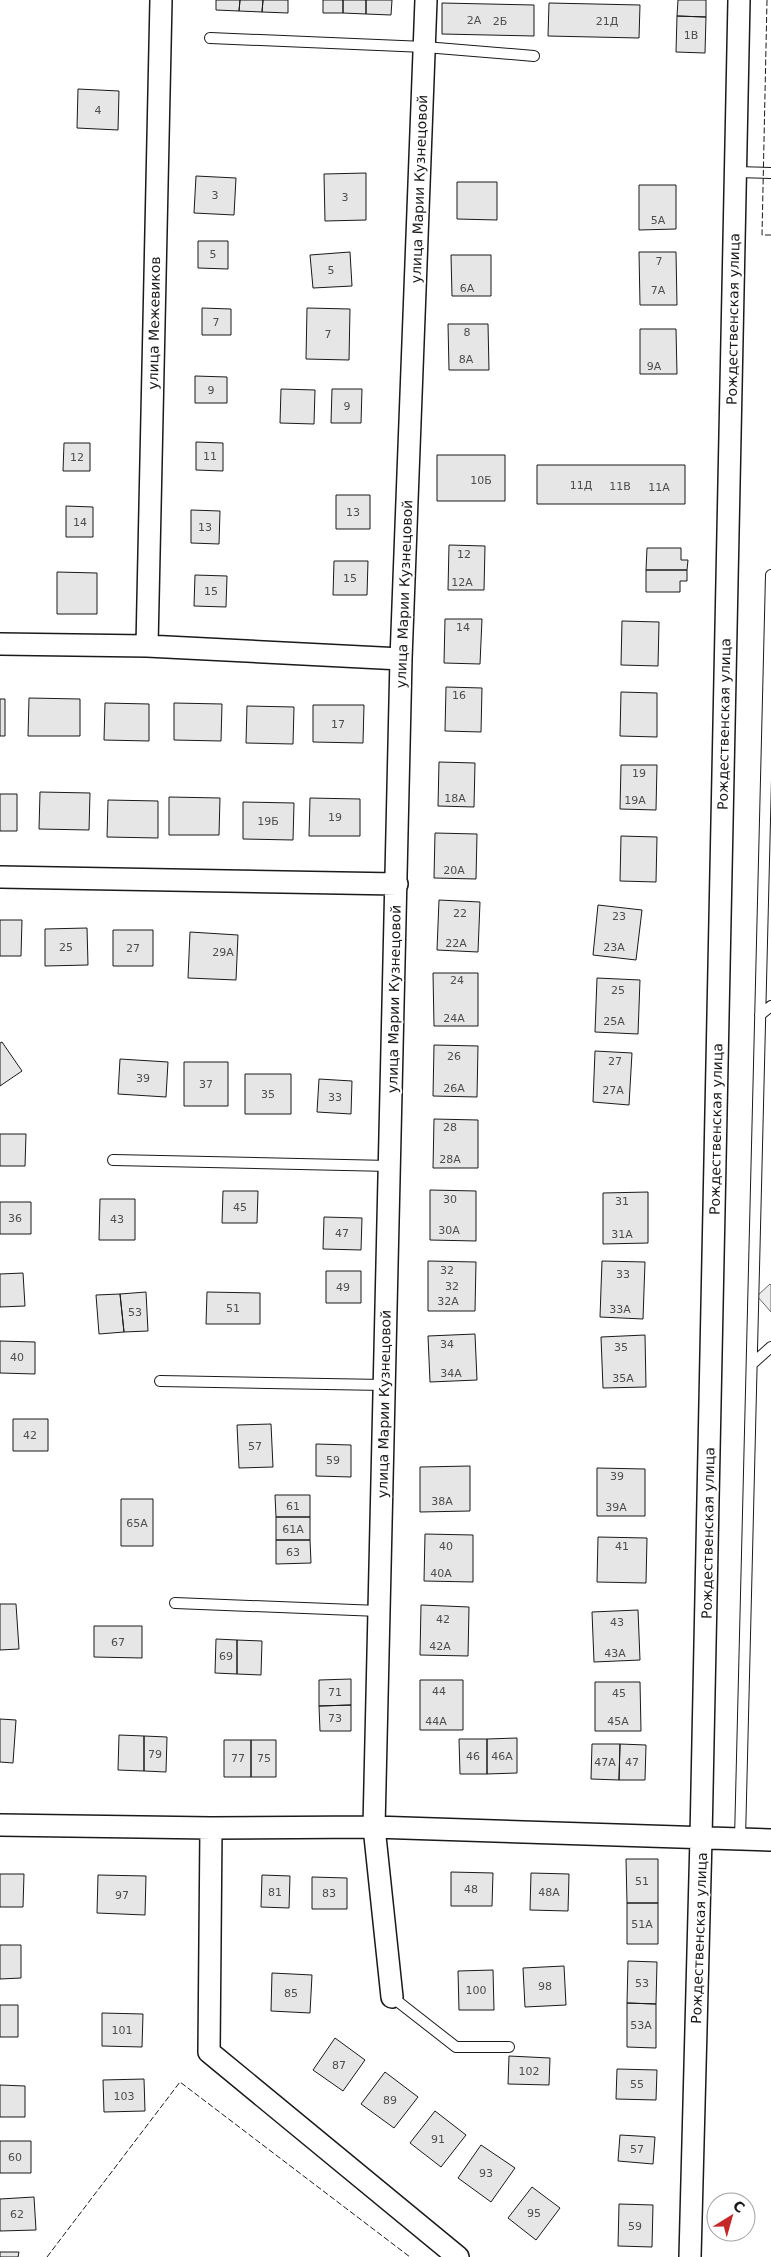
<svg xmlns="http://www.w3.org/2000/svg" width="771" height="2257" viewBox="0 0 771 2257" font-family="'DejaVu Sans',sans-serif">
<rect width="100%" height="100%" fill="#fff"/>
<path fill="#ededed" stroke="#6a6a6a" d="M770,1284L771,1285V1312L757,1296Z"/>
<path fill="#e6e6e6" stroke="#1a1a1a" d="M216,0H240L239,11L216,10Z
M240,0H263L262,12L239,11Z
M263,0H288V13L262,12Z
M323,0H343V13H323Z
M343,0H366V14L343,13Z
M366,0H392L391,15L366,14Z
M678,0H706V17L677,16Z
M442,3L534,5V36L442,34Z
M549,3L640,5L639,38L548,36Z
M677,16L706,17L705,53L676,52Z
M78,89L119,91L118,130L77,128Z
M366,173V220L325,221L324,174Z
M196,176L236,178L234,215L194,213Z
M457,182H497V220L457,219Z
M639,185H676V229L639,230Z
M198,241H228V269L198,268Z
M350,252L352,286L313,288L310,255Z
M639,252H676L677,305H640Z
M451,255H491V296H452Z
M202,308L231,309V335H202Z
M307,308L350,309L349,360L306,359Z
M448,324H488L489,370H449Z
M640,329H676L677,374H640Z
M195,376L227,377V403H195Z
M281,389L315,390L314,424L280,423Z
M332,389H362L361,423H331Z
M196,442L223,443V471L196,470Z
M64,443H90V471H63Z
M437,455H505V501H437Z
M537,465H685V504H537Z
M336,495H370V529H336Z
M66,506L93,507V537H66Z
M191,510L220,511L219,544L191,543Z
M449,545L485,546L484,590H448Z
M647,548H681V560H688L687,570H646Z
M334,561H368L367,595H333Z
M646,570H687V581H680V592H646Z
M57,572L97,573V614H57Z
M195,575L227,576L226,607L194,606Z
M445,619H482L480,664L444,663Z
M622,621L659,622L658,666L621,665Z
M446,687L482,688L481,732L445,731Z
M621,692L657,693V737L620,736Z
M29,698L80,699V736H28Z
M0,699H5V736H0Z
M105,703L149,704V741L104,740Z
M174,703L222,704L221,741L174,740Z
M313,705H364L363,743L313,742Z
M247,706L294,707L293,744L246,743Z
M439,762L475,763L474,807L438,806Z
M621,765H657L656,810L620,809Z
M40,792L90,793L89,830L39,829Z
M0,794H17V831H0Z
M169,797L220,798L219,835H169Z
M310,798L360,799V836H309Z
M108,800L158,801V838L107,837Z
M243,802L294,803L293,840L243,839Z
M435,833L477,834L476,879L434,878Z
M621,836L657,837L656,882L620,881Z
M439,900L480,902L478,952L437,950Z
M598,905L642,910L636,960L593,955Z
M0,920H22L21,956H0Z
M87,928L88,965L45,966V929Z
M113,930H153V966H113Z
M190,932L238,935L236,980L188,978Z
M433,973H478V1026H434Z
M597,978L640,980L638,1034L595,1032Z
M2,1042L22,1071L0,1086V1043Z
M434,1045L478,1046L477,1097L433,1096Z
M595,1051L632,1053L629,1105L593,1102Z
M120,1059L168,1062L166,1097L118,1094Z
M184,1062H228V1106H184Z
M245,1074H291V1114H245Z
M319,1079L352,1081L351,1114L317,1112Z
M434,1119L478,1120V1168H433Z
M0,1134H26L25,1166H0Z
M430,1190L476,1191V1241L430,1240Z
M223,1191H258L257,1223H222Z
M648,1192V1243L603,1244V1193Z
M100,1199H135V1240H99Z
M0,1202H31V1234H0Z
M324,1217L362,1218L361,1250L323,1249Z
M428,1261L476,1262L475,1311H428Z
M602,1261L645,1262L643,1319L600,1317Z
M326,1271H361V1303H326Z
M23,1273L25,1306L0,1307V1274Z
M146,1292L148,1331L124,1332L120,1294Z
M207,1292L260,1293V1324H206Z
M120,1294L124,1332L99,1334L96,1295Z
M475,1334L477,1380L430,1382L428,1336Z
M645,1335L646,1387L603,1388L601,1337Z
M0,1341L35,1342V1374L0,1373Z
M13,1419H48V1451H13Z
M271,1424L273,1467L239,1468L237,1425Z
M316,1444L351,1445V1477L316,1476Z
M470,1466V1511L420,1512V1467Z
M597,1468L645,1469V1516H597Z
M275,1495H310V1517H276Z
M121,1499H153V1546H121Z
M276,1517H310V1540H276Z
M425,1534L473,1535V1582L424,1581Z
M598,1537L647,1538L646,1583L597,1582Z
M276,1540H310L311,1563L276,1564Z
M0,1604H16L19,1649L0,1650Z
M421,1605L469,1607L468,1656L420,1655Z
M638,1610L640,1660L594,1662L592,1612Z
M94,1626H142V1658L94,1657Z
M216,1639L237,1640V1674L215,1673Z
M237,1640L262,1641L261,1675L237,1674Z
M351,1679V1705L319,1706V1680Z
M420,1680H463V1730H420Z
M595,1682H640L641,1731H595Z
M351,1705V1731H320L319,1706Z
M0,1719L16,1720L13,1763L0,1762Z
M119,1735L144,1736V1771L118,1770Z
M144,1736L167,1737L166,1772L144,1771Z
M517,1738V1773L487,1774V1739Z
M459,1739H487V1774H460Z
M224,1740H251V1777H224Z
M251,1740H276V1777H251Z
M592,1744H620L619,1780L591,1779Z
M620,1744L646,1745L645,1780H619Z
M626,1859H658V1903H627Z
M451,1872L493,1873L492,1906H451Z
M531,1873L569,1874L568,1911L530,1910Z
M0,1874H24L23,1907H0Z
M98,1875L146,1876L145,1915L97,1913Z
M262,1875L290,1876L289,1908L261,1907Z
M312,1877L347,1878V1909H312Z
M627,1903H658V1944H627Z
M0,1945H21V1978L0,1979Z
M628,1961L657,1962L656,2004L627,2003Z
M564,1966L566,2005L525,2007L523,1968Z
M493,1970L494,2010H459L458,1971Z
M272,1973L312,1975L310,2013L271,2011Z
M627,2003L656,2004V2048L627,2047Z
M0,2005H18V2037H0Z
M102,2013L143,2014L142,2047L102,2046Z
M335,2038L365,2060L343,2091L313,2070Z
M509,2056L550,2058L549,2085L508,2084Z
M617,2069L657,2070L656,2100L616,2099Z
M385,2072L418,2097L394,2128L361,2104Z
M144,2079L145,2111L104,2112L103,2080Z
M0,2085L25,2086V2117H0Z
M435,2111L466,2135L441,2167L410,2143Z
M620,2135L655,2137L653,2164L618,2161Z
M0,2141H31V2173H0Z
M481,2145L515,2168L491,2202L458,2178Z
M532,2187L560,2208L536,2240L508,2218Z
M34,2197L36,2230L0,2231V2199Z
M619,2204L653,2205L652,2247L618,2246Z
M0,2252H19L18,2257H0Z"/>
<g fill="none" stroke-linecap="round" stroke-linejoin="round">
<defs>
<path id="lane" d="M210,38L425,47L534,56
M736,172L771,173
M760,1015L771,1006
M113,1160L390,1166
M752,1364L771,1347
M160,1381L384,1385
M175,1603L379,1611
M740,1839L771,575
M392,1997L456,2047H509"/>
<path id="street" d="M0,644L147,646L401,659
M147,646L161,0
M0,877L397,884
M0,1825L211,1828L374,1827L771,1840
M211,1828L209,2052L458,2257
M392,1997L374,1827L401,659L426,0
M690,2257L701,1838L739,0"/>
</defs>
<use href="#lane" stroke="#1a1a1a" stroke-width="12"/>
<use href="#street" stroke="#1a1a1a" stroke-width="24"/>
<use href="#lane" stroke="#fff" stroke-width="10"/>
<use href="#street" stroke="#fff" stroke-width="21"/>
<path stroke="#1a1a1a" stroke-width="1" stroke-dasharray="6 2.5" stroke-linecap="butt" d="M767,0L762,235H771
M47,2257L180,2082L410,2257"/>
</g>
<g text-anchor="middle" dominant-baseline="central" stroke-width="4" stroke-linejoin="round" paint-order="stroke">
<g font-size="11" fill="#4d4d4d">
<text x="474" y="20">2А</text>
<text x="500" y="21">2Б</text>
<text x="607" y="21">21Д</text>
<text x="691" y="35">1В</text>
<text x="98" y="110">4</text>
<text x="215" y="195">3</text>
<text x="345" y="197">3</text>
<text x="658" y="220">5А</text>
<text x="213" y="254">5</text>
<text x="659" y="261">7</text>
<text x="331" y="270">5</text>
<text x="467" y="288">6А</text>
<text x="658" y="290">7А</text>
<text x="216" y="322">7</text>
<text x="467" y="332">8</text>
<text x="328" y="334">7</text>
<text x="466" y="359">8А</text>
<text x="654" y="366">9А</text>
<text x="211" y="390">9</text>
<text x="347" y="406">9</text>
<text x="210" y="456">11</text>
<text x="77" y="457">12</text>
<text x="481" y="480">10Б</text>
<text x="581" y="485">11Д</text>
<text x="620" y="486">11В</text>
<text x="659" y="487">11А</text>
<text x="353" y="512">13</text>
<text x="80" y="522">14</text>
<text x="205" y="527">13</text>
<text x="464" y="554">12</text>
<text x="350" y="578">15</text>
<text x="462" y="582">12А</text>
<text x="211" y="591">15</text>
<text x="463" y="627">14</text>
<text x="459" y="695">16</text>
<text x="338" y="724">17</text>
<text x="639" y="773">19</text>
<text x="455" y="798">18А</text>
<text x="635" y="800">19А</text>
<text x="335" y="817">19</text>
<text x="268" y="821">19Б</text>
<text x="454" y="870">20А</text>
<text x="460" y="913">22</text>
<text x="619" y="916">23</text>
<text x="456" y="943">22А</text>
<text x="66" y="947">25</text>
<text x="614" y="947">23А</text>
<text x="133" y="948">27</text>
<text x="223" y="952">29А</text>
<text x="457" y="980">24</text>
<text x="618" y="990">25</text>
<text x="454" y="1018">24А</text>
<text x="614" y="1021">25А</text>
<text x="454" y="1056">26</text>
<text x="615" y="1061">27</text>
<text x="143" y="1078">39</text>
<text x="206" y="1084">37</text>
<text x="454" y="1088">26А</text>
<text x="613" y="1090">27А</text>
<text x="268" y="1094">35</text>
<text x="335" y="1097">33</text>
<text x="450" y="1127">28</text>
<text x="450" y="1159">28А</text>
<text x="450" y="1199">30</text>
<text x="622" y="1201">31</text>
<text x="240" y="1207">45</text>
<text x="15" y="1218">36</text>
<text x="117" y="1219">43</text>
<text x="449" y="1230">30А</text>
<text x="342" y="1233">47</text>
<text x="622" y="1234">31А</text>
<text x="447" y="1270">32</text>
<text x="623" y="1274">33</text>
<text x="452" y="1286">32</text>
<text x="343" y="1287">49</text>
<text x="448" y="1301">32А</text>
<text x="233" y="1308">51</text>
<text x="620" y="1309">33А</text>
<text x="135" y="1312">53</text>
<text x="447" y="1344">34</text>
<text x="621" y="1347">35</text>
<text x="17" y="1357">40</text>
<text x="451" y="1373">34А</text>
<text x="623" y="1378">35А</text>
<text x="30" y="1435">42</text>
<text x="255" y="1446">57</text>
<text x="333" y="1460">59</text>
<text x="617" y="1476">39</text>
<text x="442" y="1501">38А</text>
<text x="293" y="1506">61</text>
<text x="616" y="1507">39А</text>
<text x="137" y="1523">65А</text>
<text x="293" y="1529">61А</text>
<text x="446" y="1546">40</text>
<text x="622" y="1546">41</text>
<text x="293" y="1552">63</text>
<text x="441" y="1573">40А</text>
<text x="443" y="1619">42</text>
<text x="617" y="1622">43</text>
<text x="118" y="1642">67</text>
<text x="440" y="1646">42А</text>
<text x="615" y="1653">43А</text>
<text x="226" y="1656">69</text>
<text x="439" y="1691">44</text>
<text x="335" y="1692">71</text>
<text x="619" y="1693">45</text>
<text x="335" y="1718">73</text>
<text x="436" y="1721">44А</text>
<text x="618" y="1721">45А</text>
<text x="155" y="1754">79</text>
<text x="473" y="1756">46</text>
<text x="502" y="1756">46А</text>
<text x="238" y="1758">77</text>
<text x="264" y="1758">75</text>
<text x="605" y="1762">47А</text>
<text x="632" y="1762">47</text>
<text x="642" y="1881">51</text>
<text x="471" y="1889">48</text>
<text x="275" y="1892">81</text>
<text x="549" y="1892">48А</text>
<text x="329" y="1893">83</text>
<text x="122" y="1895">97</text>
<text x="642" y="1924">51А</text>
<text x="642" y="1983">53</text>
<text x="545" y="1986">98</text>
<text x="476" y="1990">100</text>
<text x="291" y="1993">85</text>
<text x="641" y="2025">53А</text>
<text x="122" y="2030">101</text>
<text x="339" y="2065">87</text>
<text x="529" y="2071">102</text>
<text x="637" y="2084">55</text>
<text x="124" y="2096">103</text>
<text x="390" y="2100">89</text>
<text x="438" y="2139">91</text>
<text x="637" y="2149">57</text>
<text x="15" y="2157">60</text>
<text x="486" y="2173">93</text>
<text x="534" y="2213">95</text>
<text x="17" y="2214">62</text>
<text x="635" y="2226">59</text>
</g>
<g font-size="14" fill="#1a1a1a" stroke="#fff">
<text transform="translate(419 189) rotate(-88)">улица Марии Кузнецовой</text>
<text transform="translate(733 319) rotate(-89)">Рождественская улица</text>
<text transform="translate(154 323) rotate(-89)">улица Межевиков</text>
<text transform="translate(404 594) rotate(-88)">улица Марии Кузнецовой</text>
<text transform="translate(724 724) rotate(-89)">Рождественская улица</text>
<text transform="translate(394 999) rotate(-89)">улица Марии Кузнецовой</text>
<text transform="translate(716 1129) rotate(-89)">Рождественская улица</text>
<text transform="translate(384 1404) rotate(-89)">улица Марии Кузнецовой</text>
<text transform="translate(708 1533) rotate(-89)">Рождественская улица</text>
<text transform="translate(699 1938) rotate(-88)">Рождественская улица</text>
</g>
</g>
<g transform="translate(731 2217) rotate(37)"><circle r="24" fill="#ffffff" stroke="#a3a3a3"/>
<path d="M0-4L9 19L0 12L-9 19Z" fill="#c62828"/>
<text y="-8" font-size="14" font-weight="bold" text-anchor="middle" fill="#1a1a1a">С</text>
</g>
</svg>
